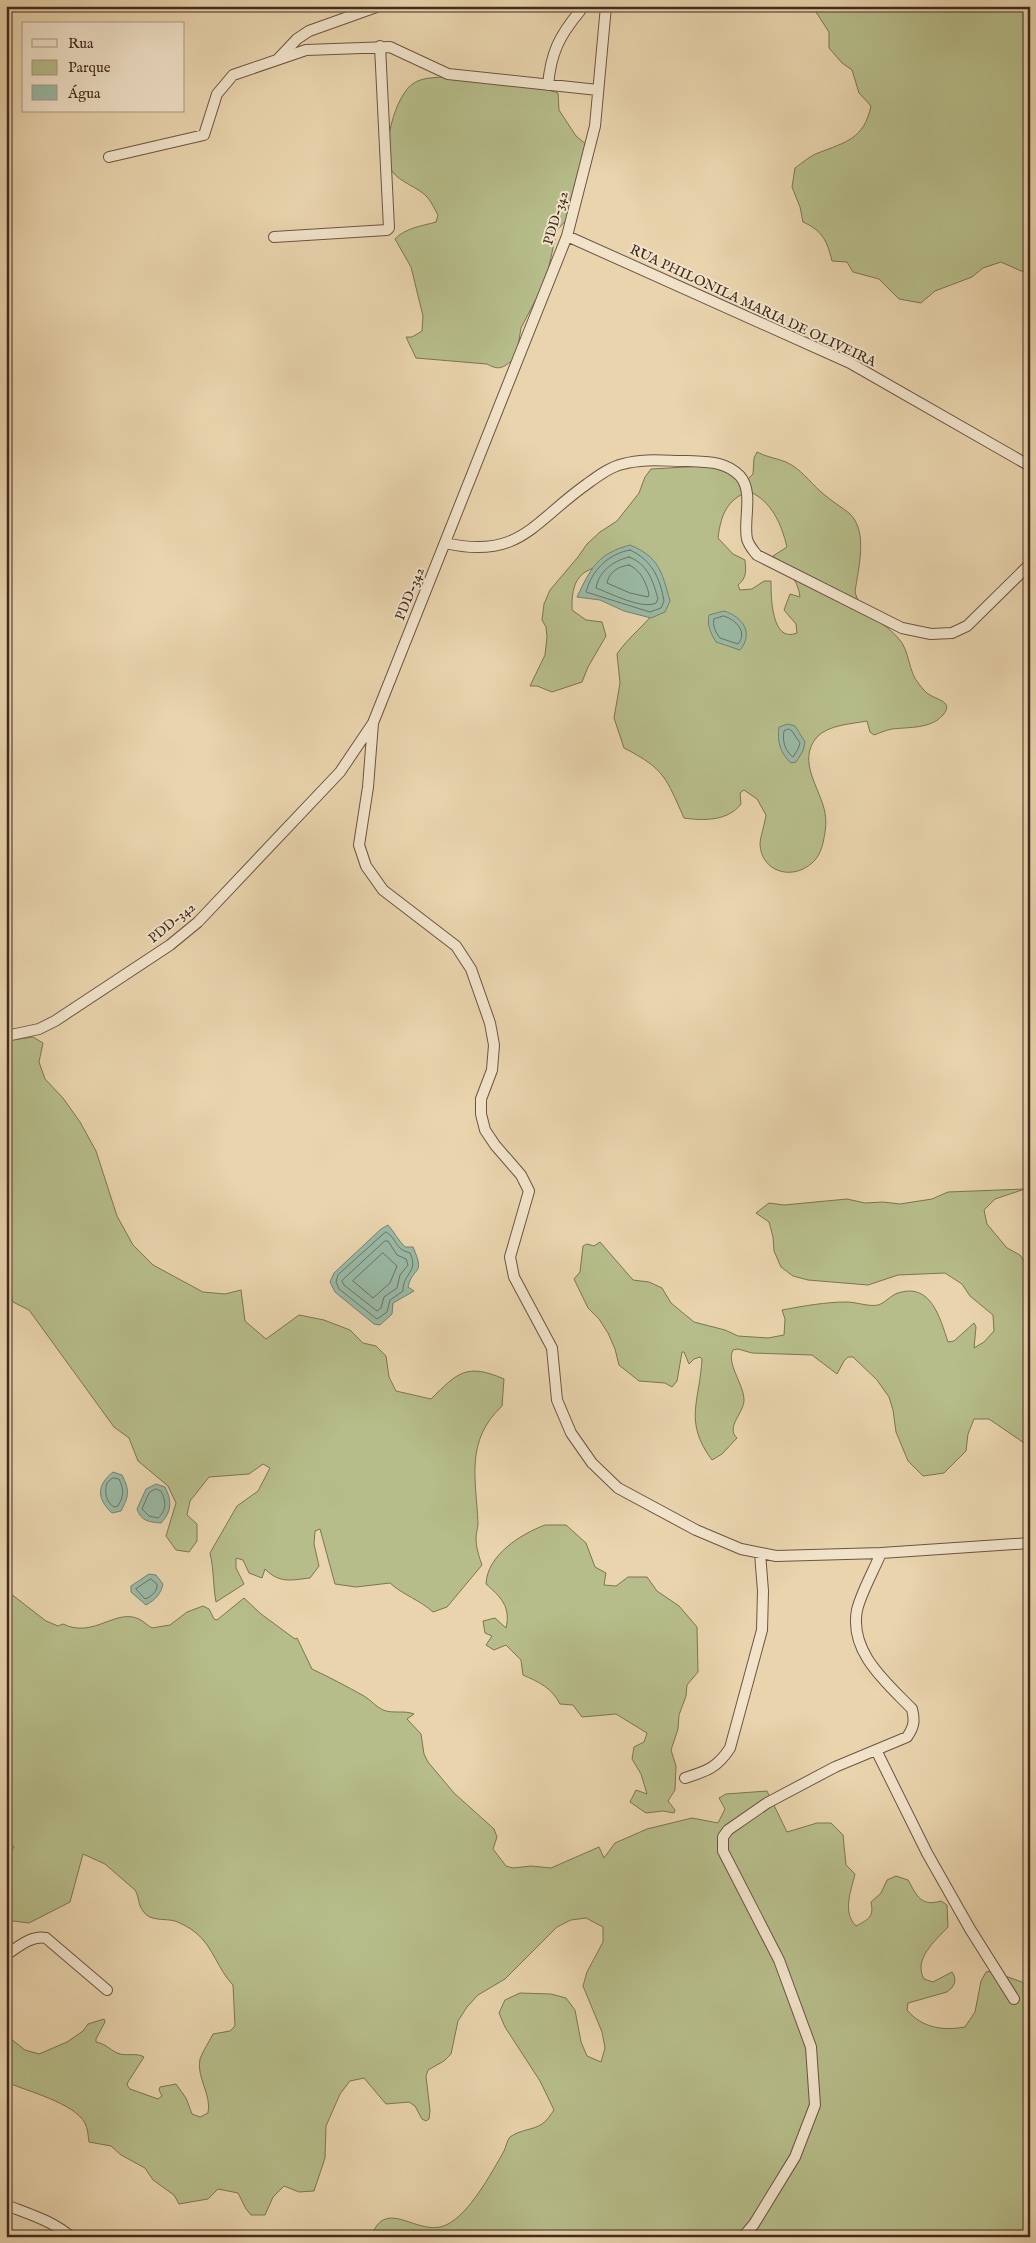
<svg xmlns="http://www.w3.org/2000/svg" width="1036" height="2243" viewBox="0 0 1036 2243" font-family="'IM FELL English',serif">
<rect width="100%" height="100%" fill="#e9d4ad"/>
<filter id="stains"><feTurbulence type="fractalNoise" baseFrequency=".004" numOctaves="4"/><feColorMatrix values="0 0 0 0 .2 0 0 0 0 .09 0 0 0 0 .02 0 0 0 .5 -.17"/></filter>
<radialGradient id="worn" r=".72"><stop offset=".6" stop-color="#630" stop-opacity="0"/><stop offset="1" stop-color="#630" stop-opacity=".3"/></radialGradient>
<path fill="#b6bd8a" stroke="#7c7454" fill-rule="evenodd" d="M812,6H1030V271H1021L1001,262L983,268L972,277L935,291L921,303L899,299L879,279L853,272L847,262L832,261C827,241 823,231 803,222L800,207L792,187L795,168C802,163 810,156 818,153C846,142 864,139 871,106L859,93L852,70L842,63L829,48V32Z
M455,76H505L558,93L559,110L576,136L587,145L577,209L557,230L544,289L535,301L521,328L516,358C504,366 501,372 487,364L416,358L406,337H412L422,331L423,316L411,267L395,239C405,228 422,226 436,222L438,215C435,210 432,203 428,198C419,187 400,183 392,171C380,152 395,94 414,83C424,76 443,78 455,76Z
M757,452C766,457 776,458 786,462C801,469 809,481 821,492C830,500 840,506 849,513C869,531 858,569 855,592C860,613 886,623 899,639C910,651 908,672 919,684C922,688 926,693 930,695C938,700 954,702 943,715C931,729 909,727 892,729C886,730 880,733 874,735L870,732L867,721C851,724 828,725 817,737C796,761 821,789 825,813C827,823 825,833 823,843C820,855 815,863 803,869C784,878 761,868 760,844C760,838 765,823 766,815L757,799L744,790L740,793L741,804C728,821 704,821 684,818C666,778 665,769 624,748L614,718L620,683L617,654C629,636 646,625 658,607L619,561C586,569 571,571 572,610L586,620L602,622L606,636L588,667L582,682L552,692L537,686H530L545,655L547,637L546,627L542,620L544,604L550,590L578,557L587,544L600,532L617,521L639,493L645,477L651,469L720,465L748,479L753,474L754,458ZM749,491C772,502 781,523 787,547L773,556C785,568 798,578 800,597L790,594L784,610L796,624L797,633C771,644 771,595 771,581H764L752,589L740,590L738,585C747,578 746,570 745,560L733,554L718,538C721,514 727,500 749,491Z
M33,1037L43,1043L39,1062L45,1079L63,1098L80,1122L96,1151L117,1216L133,1245L153,1265L203,1292L225,1294L241,1290L245,1321L266,1339L299,1315L324,1320L350,1330L363,1343L376,1346L386,1356L389,1377L396,1391L431,1399C458,1372 467,1363 504,1379L502,1406C465,1441 476,1478 478,1523C478,1528 476,1533 476,1538C476,1547 479,1557 482,1565L447,1607L433,1612C420,1600 403,1595 390,1583L356,1587L335,1584L320,1529L315,1531L314,1544L319,1566L310,1578C291,1580 280,1584 265,1569L262,1578L249,1573L243,1560L236,1558V1568L244,1584L216,1602C213,1586 214,1570 210,1553L237,1506L258,1491L270,1468L263,1464L249,1474L209,1477L190,1501L187,1515L197,1524V1541L189,1552L176,1550L166,1536L176,1503L168,1486L138,1461L129,1438L114,1427L29,1310L13,1302L6,1279V1041Z
M1025,1189L995,1199L984,1210L987,1224L1007,1248L1020,1255L1030,1271V1447L989,1419H974L968,1434L966,1451L944,1473L923,1476L908,1461L896,1432L893,1410L889,1397L877,1380L853,1357H848L844,1361L837,1374L812,1355L752,1353L738,1349L733,1350C726,1363 743,1383 744,1399C745,1412 725,1427 737,1438L722,1454L712,1460C683,1421 700,1401 702,1359L700,1357L694,1359L689,1364L684,1352H682L677,1381L672,1387L665,1383L639,1381L619,1365L615,1349L608,1333L599,1319L588,1308L574,1279L580,1272L583,1246L587,1244L594,1246L600,1242L633,1280L649,1282L662,1288L671,1303L694,1322L725,1330L738,1336L768,1338L784,1335L785,1319L782,1310C804,1306 825,1302 847,1302C856,1302 869,1307 878,1305C885,1303 891,1295 898,1293C931,1282 940,1318 948,1342L954,1341L974,1323L976,1327L974,1348L984,1342L994,1331L993,1315L970,1296L962,1284L945,1273L898,1275L868,1285L808,1280L793,1276L781,1267L774,1251L773,1237L769,1222L756,1213L769,1203L784,1205L847,1199L865,1203L883,1202L900,1204L932,1199L948,1192Z
M545,1525H566L586,1543L595,1567L606,1573L604,1585L616,1586L628,1577H647L657,1591L679,1606L697,1627L698,1672L687,1685L686,1696L679,1715L678,1729L671,1750L676,1766L675,1790L668,1801L675,1810L674,1813L663,1811L646,1813L630,1802L636,1790L647,1794L641,1774L632,1759L634,1747L644,1742L647,1733L616,1714L582,1717L573,1705L560,1704C552,1688 539,1682 523,1675L521,1660L506,1645L494,1650L486,1645L492,1636L485,1633L483,1621L495,1618L506,1628C511,1607 501,1597 486,1584C487,1555 521,1534 545,1525Z
M6,1590L46,1621L58,1626L63,1624C94,1639 115,1608 139,1619C143,1621 147,1625 152,1628L170,1625L187,1612L203,1606L209,1609L214,1619L217,1620L244,1598L261,1614L295,1639L297,1638L312,1669C329,1677 346,1686 364,1696C371,1700 376,1707 383,1710C393,1714 404,1710 414,1714L407,1719L421,1734L424,1754L428,1762L454,1793L494,1829L497,1837L493,1849L506,1866L513,1868L531,1866L551,1868L599,1847L604,1858L615,1843L647,1829L692,1818L718,1823L725,1809L719,1798L726,1794L767,1791L787,1832L817,1823H831L843,1835L846,1865L855,1874C851,1891 842,1912 856,1926C869,1919 874,1917 871,1902L881,1893L887,1880L896,1876L908,1880C917,1896 921,1907 941,1901L947,1905L948,1927C935,1941 913,1959 924,1979L933,1982L952,1972C958,1980 954,1987 947,1992L908,2003L907,2010C922,2028 943,2031 965,2027L975,2012L981,1981L986,1972L991,1971L1022,1982L1030,1990V2237H371C386,2195 417,2238 446,2225C469,2215 492,2172 504,2151C506,2147 507,2140 510,2137C519,2130 533,2130 542,2124C547,2121 551,2114 554,2110L540,2081L505,2027L499,2013L505,2000L520,1993L551,1994L566,1998L575,2010L581,2042L587,2056L601,2062L605,2048L602,2032L583,1986L587,1972L603,1942V1927L586,1918L571,1920L557,1927L505,1979L478,1995L467,2007L458,2021L451,2054L444,2061L428,2070L426,2076L430,2111L429,2119L426,2121L422,2119L415,2106L409,2102L386,2104L364,2078L350,2081L340,2094L326,2126L325,2158L314,2191L299,2192L284,2186L273,2197L265,2215H251L246,2209L238,2193L218,2189L208,2199L179,2204L174,2195L153,2180L145,2168L121,2155L111,2146L89,2142C88,2136 88,2129 85,2123C74,2103 27,2091 6,2082V2035L25,2050L39,2054L67,2042L83,2031L88,2024L104,2019L105,2022L96,2039V2042C106,2044 109,2049 117,2053C126,2057 136,2052 144,2057L128,2082L127,2085L130,2089L158,2099L162,2096L159,2090L160,2087L176,2084L186,2098L192,2114L200,2117L208,2113C212,2095 196,2077 200,2059C203,2051 209,2042 213,2034L230,2031L235,2026L233,1985C218,1970 213,1946 195,1932C190,1928 181,1923 175,1921C164,1918 150,1922 143,1911C138,1905 139,1896 135,1890L105,1864L83,1854L70,1902L29,1923L13,1921L6,1926V1858L14,1847L6,1841Z"/>
<path fill="#99b9a5" stroke="#77806f" d="M630,545C659,557 662,572 670,601L665,612L651,618L624,611L600,600L577,597C591,568 597,554 630,545Z
M724,611C743,617 754,633 740,650L716,642C710,632 707,625 709,615Z
M788,724L795,726L805,742L803,751L796,762L791,763C780,753 777,741 779,727Z
M388,1225C395,1233 398,1240 405,1247H413C426,1277 413,1265 408,1287L414,1291L393,1303L392,1314L380,1325L374,1324L335,1292L330,1282L334,1273L381,1229Z
M113,1472L122,1475C130,1491 129,1496 121,1511L112,1513C96,1498 97,1485 113,1472Z
M156,1484L165,1487C172,1501 172,1511 161,1523C149,1522 141,1521 137,1509L146,1489Z
M149,1574L156,1575L163,1584C161,1594 155,1600 146,1605L131,1592V1586Z"/>
<g fill="none" stroke-linecap="round" stroke-linejoin="round">
<path stroke="#6e7262" stroke-width="1" d="M630,550C652,560 660,578 664,601L661,608L650,612L586,592C592,570 608,554 630,550Z
M629,557C648,564 653,581 658,599L656,603C642,610 610,593 596,588C599,571 613,561 629,557Z
M629,565C641,570 646,583 649,594L648,597L630,593L607,583C609,572 619,566 629,565Z
M724,616C736,620 748,632 738,644L720,638C716,633 712,625 714,619Z
M789,729L792,731L800,743L798,749L793,757C785,751 782,741 784,731Z
M386,1232C398,1239 394,1249 410,1253C419,1273 403,1272 403,1291L390,1300L387,1312L377,1319L339,1289L336,1282L338,1275Z
M385,1241H388L397,1255L406,1259L408,1265L400,1275L397,1288L384,1297L381,1308L377,1311L344,1285L342,1281Z
M383,1253L397,1266L390,1283L373,1298L353,1281Z
M113,1478L119,1479C124,1489 124,1496 118,1506L114,1507C106,1502 104,1492 107,1483Z
M156,1489L161,1491C166,1501 167,1510 158,1518L149,1516L142,1509L149,1493Z
M151,1579L157,1584C158,1591 151,1597 145,1599L136,1589Z"/>
<defs>
<path id="minor" d="M278,59L297,39L309,31L379,6
M548,85C551,53 559,36 580,11V6
M109,157L204,135L217,94L233,75L306,50L390,47L448,74L598,90
M567,236L850,363L1030,466
M274,237L387,230L389,228L380,46
M445,543C520,560 533,522 587,484C598,476 610,467 623,464C644,458 666,461 687,461C708,462 725,461 740,476C754,492 743,520 747,539C749,546 753,550 757,555L902,628L931,634L952,633L967,626L1030,564
M373,723L368,787L359,845L366,866L383,890L456,946L471,969L490,1023L494,1045L492,1070L481,1099V1114L485,1130L495,1145L521,1175L529,1191L510,1257L514,1277L552,1348L557,1400L571,1433L592,1463L618,1488L696,1530L741,1549L776,1556L881,1553L1030,1543
M6,1036L39,1029L55,1021L170,945L198,922L340,772L373,723L567,236L595,126L606,6
M876,1750L927,1853L970,1929L1014,1999
M685,1778C707,1771 717,1768 730,1748L762,1630L763,1591L760,1553
M6,1955C18,1947 31,1935 46,1938L107,1990
M6,2205C29,2214 53,2221 71,2237
M743,2237L754,2224L795,2157L815,2105L811,2047L779,1960L723,1851V1837L728,1830L767,1803L835,1767L907,1737C914,1727 915,1721 912,1709C886,1682 849,1652 857,1610C861,1593 874,1570 881,1553"/>
</defs>
<use href="#minor" stroke="#6c5442" stroke-width="12"/>
<use href="#minor" stroke="#f1e3ca" stroke-width="10"/>
</g>
<g text-anchor="middle" dominant-baseline="central" stroke-width="4" stroke-linejoin="round" paint-order="stroke">
<g font-size="14" fill="#432a1e" stroke="#f1e3ca">
<text transform="translate(556 218) rotate(-73)">PDD-342</text>
<text transform="translate(753 306) rotate(25)">RUA PHILONILA MARIA DE OLIVEIRA</text>
<text transform="translate(410 594) rotate(-68)">PDD-342</text>
<text transform="translate(172 923) rotate(-39)">PDD-342</text>
</g>
</g>
<rect width="1036" height="2243" fill="none" stroke="#e9d4ad" stroke-width="25"/>
<rect x="8" y="8" width="1021" height="2228" fill="none" stroke="#432a1e" stroke-width="2.5"/>
<rect x="12" y="12" width="1011" height="2218" fill="none" stroke="#432a1e"/>
<rect x="22" y="22" width="162" height="90" fill="#f1e3ca" stroke="#ab9985"/>
<rect x="32" y="39" width="25" height="8" fill="#f1e3ca" stroke="#ab9985"/>
<text x="68" y="48" font-size="15" fill="#432a1e">Rua</text>
<rect x="32" y="60" width="25" height="15" fill="#b6bd8a" stroke="#ab9985"/>
<text x="68" y="72" font-size="15" fill="#432a1e">Parque</text>
<rect x="32" y="85" width="25" height="15" fill="#99b9a5" stroke="#ab9985"/>
<text x="68" y="98" font-size="15" fill="#432a1e">Água</text>
<rect width="100%" height="100%" filter="url(#stains)"/>
<rect width="100%" height="100%" fill="url(#worn)"/>
</svg>
